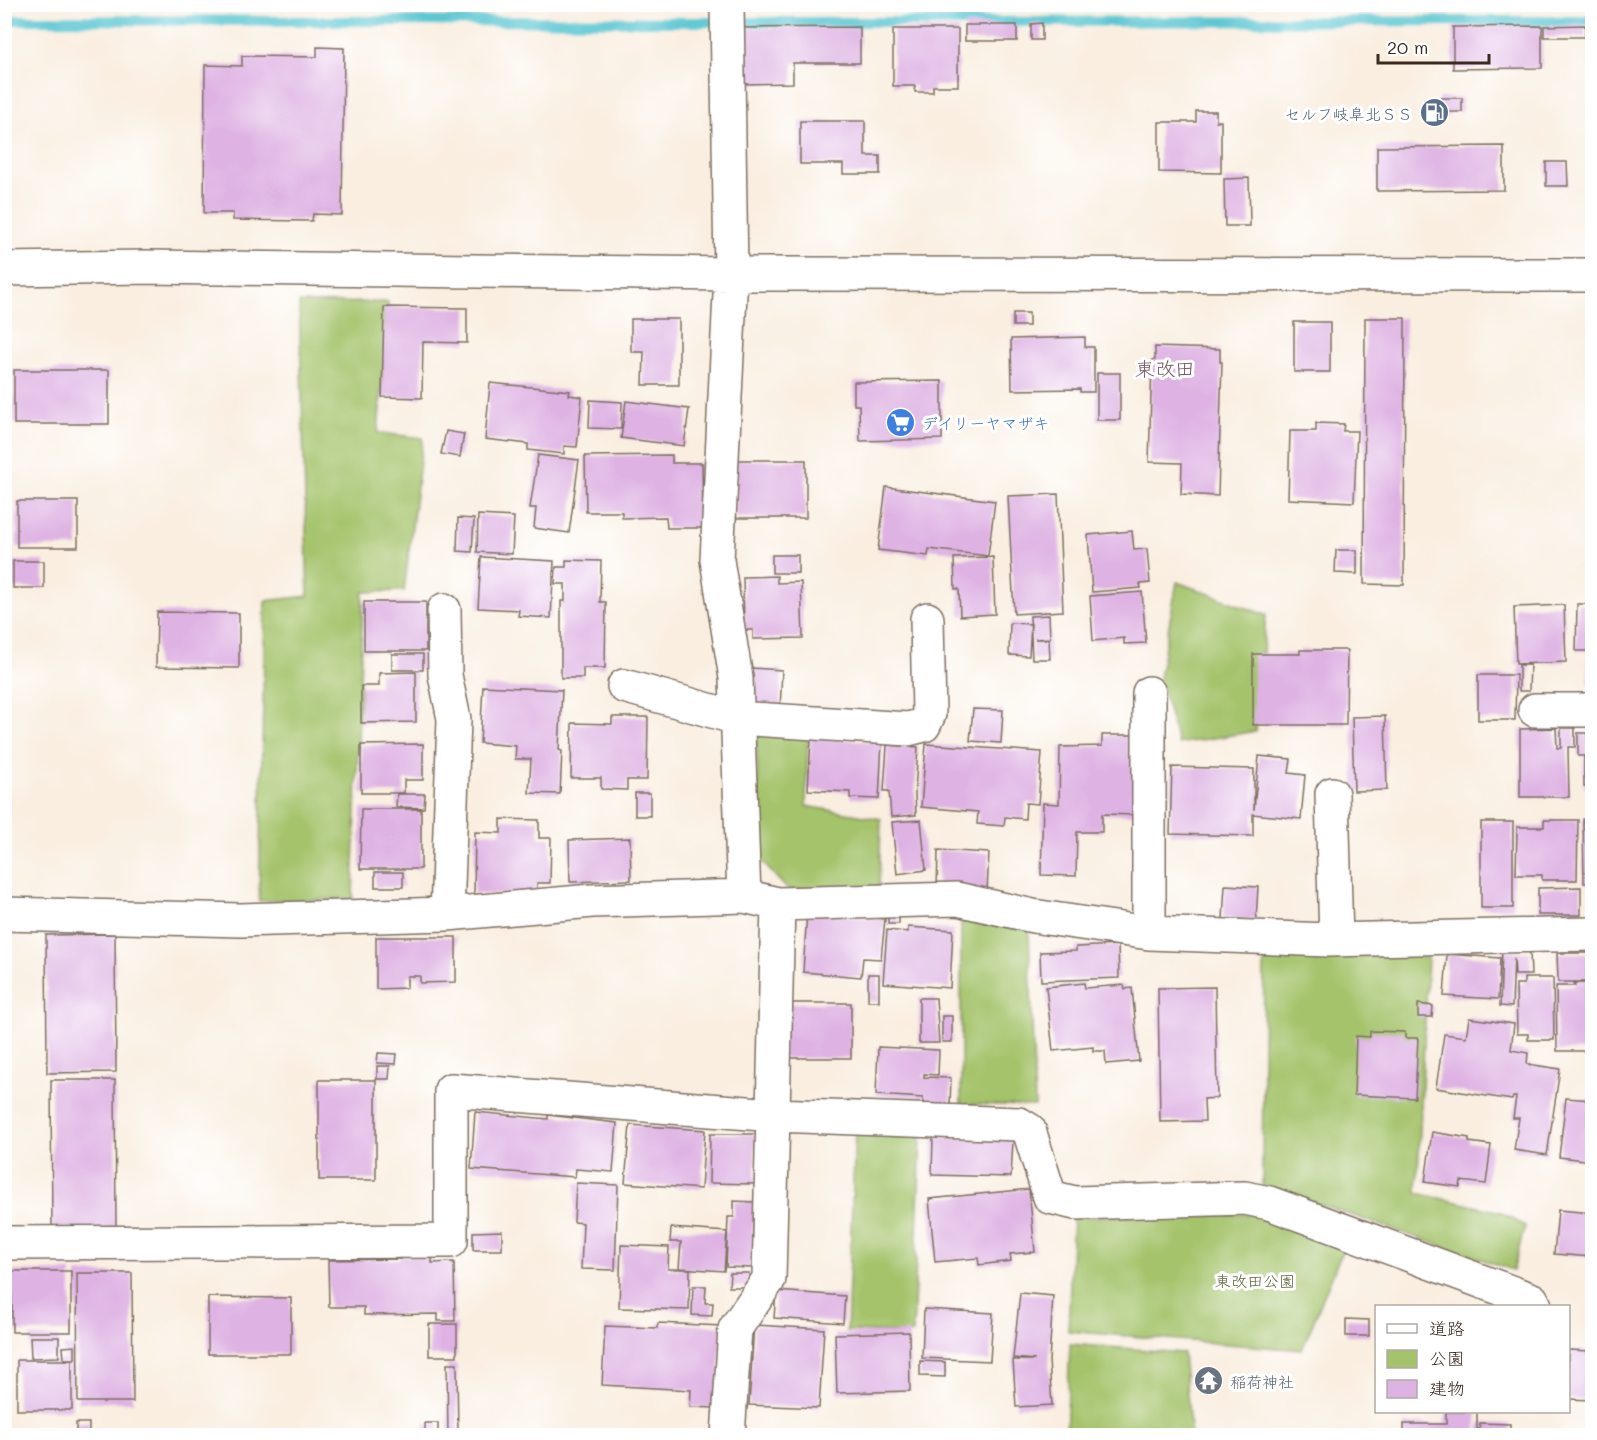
<svg xmlns="http://www.w3.org/2000/svg" width="1597" height="1440" viewBox="0 0 1597 1440" font-family="Mali,'Klee One',sans-serif">
<rect width="100%" height="100%" fill="#fff"/>
<filter id="ink" filterUnits="userSpaceOnUse"><feTurbulence type="fractalNoise" baseFrequency=".0167" numOctaves="2"/><feDisplacementMap in="SourceGraphic" scale="12" xChannelSelector="R" yChannelSelector="G"/><feConvolveMatrix kernelMatrix="1 2 1 2 8 2 1 2 1" color-interpolation-filters="sRGB"/></filter>
<filter id="wash" filterUnits="userSpaceOnUse"><feTurbulence type="fractalNoise" baseFrequency=".008" numOctaves="4" result="noise"/><feDisplacementMap in="SourceGraphic" scale="24" xChannelSelector="R" yChannelSelector="G"/><feGaussianBlur stdDeviation="1.35" result="paint"/><feColorMatrix in="noise" values="0 0 0 0 0 0 0 0 0 0 0 0 0 0 0 0 0 1.4 0 .05"/><feComposite in="paint" operator="in"/></filter>
<g filter="url(#wash)">
<rect width="100%" height="100%" fill="#f9eee0"/>
<path fill="#a4c36b" stroke="#707644" stroke-width="1.5" d="M388,302L378,433L423,438L404,591L363,592L353,899L259,901L265,601L308,596L299,303Z
M1177,582L1266,615L1256,731L1178,744L1159,678Z
M756,733L808,734L806,806L881,819L879,890H788L761,861Z
M961,917L1029,931L1035,1106L961,1104Z
M1264,949L1428,958L1417,1193L1501,1212L1525,1226L1513,1270L1262,1185Z
M855,1133L921,1135L913,1333L847,1331Z
M1272,1214L1343,1249L1302,1350L1068,1331L1073,1217Z
M1070,1344L1183,1353L1191,1435H1066Z"/>
<g fill="none" stroke-linecap="round" stroke-linejoin="round">
<path stroke="#5bc7d3" stroke-width="10" d="M7,20L715,22L1592,21"/>
</g>
<g id="blocks">
<path fill="#deb2e3" d="M1042,23V40H1031V24Z
M965,25H1017V41H965Z
M1585,25V37H1544V26Z
M1542,26V68L1453,69V27Z
M860,27V63H793V83L739,84L738,28Z
M893,29H958V86H933V92H915V86H893Z
M317,47L344,48L342,215L313,214L312,221L233,220V213H204L205,65L242,66V56L317,57Z
M1438,98H1462V112H1449V116H1432V105H1438Z
M1196,111H1216V121H1221V173L1159,172V122H1196Z
M800,121H865V156H880V174H843V164H800Z
M1504,146V190L1377,191V147Z
M1546,162H1567L1568,186H1546Z
M1249,178L1250,226H1225L1224,179Z
M384,307L467,308V343L423,342L422,398L382,397Z
M1013,313H1029V326H1013Z
M1365,318H1405L1404,585L1364,584Z
M631,319H679V385H643L644,352H631Z
M1294,322H1330V372H1294Z
M1085,337V347H1094V392H1080V389L1012,390L1011,339Z
M1155,347L1220,349V362H1222L1218,496L1181,494L1182,463L1149,462L1152,360H1155Z
M14,370H109V424H14Z
M1097,373H1120V420H1097Z
M942,381V439L860,441L859,405H854V382Z
M490,383L570,391L569,395L582,397L577,447L564,446V454L528,450V444L485,439Z
M590,400L622,402L621,429L589,428Z
M626,401L689,409L684,446L621,438Z
M1316,423L1344,424L1343,431H1357L1354,502L1288,499L1290,431H1316Z
M446,431L464,434L460,457L441,454Z
M538,455L579,460L569,533L534,528L536,508H530Z
M672,455V463H702L703,528H667L666,517L622,518V512H586L585,456Z
M736,460H806V518H735Z
M886,487L995,501L988,556L929,549L928,556L878,550Z
M1058,494L1063,611L1014,614L1008,496Z
M17,501H78V547H17Z
M478,515L514,517L512,554L477,552Z
M458,518L474,519L472,552L457,551Z
M1132,531L1134,550L1147,549L1150,583L1140,584L1141,588L1092,592L1088,535Z
M1336,550H1357V574L1335,573Z
M772,555H798V573H772Z
M481,557L554,561L551,618L518,616L519,610L478,608Z
M993,557L995,614L960,616L959,589H955L954,558Z
M566,560L601,561L600,602H606L605,668H583V678H561V601H565V584H555L556,567H566Z
M13,561H44V588H13Z
M777,576V583L801,582L803,638L753,639V630H744L743,577Z
M1142,592L1146,643L1124,644V638L1093,641L1090,596Z
M364,602H426V651H364Z
M1577,604H1592V651H1576Z
M1564,605L1566,662L1516,664L1514,607Z
M157,612L239,613V668L156,667Z
M1049,615L1050,638L1035,639H1049L1050,659H1032L1030,616Z
M1010,623L1031,624L1029,656L1009,655Z
M1300,650H1347L1346,725H1253V654H1300Z
M392,654H423V670H392Z
M1588,658H1592V684L1589,685Z
M1519,665H1530L1529,691H1519Z
M751,668L782,670L780,710L749,709Z
M416,672V722L361,723V686H379V673Z
M1478,675H1516L1515,720H1478Z
M483,686L562,690L559,750L562,751L560,794L529,793L531,759H515L516,746L480,743Z
M973,709L1003,710L1001,743L970,741Z
M1385,716L1387,790L1354,791L1352,717Z
M612,717H648L647,780H627V790L601,789V778H571L572,723L612,724Z
M1556,728L1557,748H1561V728H1575V747H1568L1569,797H1520V729Z
M1578,733H1587L1588,756H1578Z
M1102,735H1140L1138,815L1102,814V832H1077L1076,876L1041,875L1043,803L1059,804L1060,747L1102,746Z
M811,738L882,742L879,799L850,798V792L808,790Z
M423,744V780H404V793H361V745Z
M926,744L1042,752L1038,804L1026,803L1025,819L1005,817L1004,826L977,824L978,812L921,807Z
M887,745L918,747L915,793L916,815L891,817L889,791H884Z
M1259,756L1291,759L1289,773L1305,775L1301,819L1253,814V836L1170,834L1172,767L1254,769V810Z
M1584,757H1592V787H1584Z
M635,793H650V816H635Z
M397,794H425L424,808L396,807Z
M361,809H421V869H360Z
M501,819L539,820V838H551L550,883H537V895L474,894L475,832L501,833Z
M1583,819H1592V883H1584Z
M921,820L926,870L897,874L892,822Z
M1544,820H1578L1577,880H1542V875H1516L1517,827H1544Z
M1481,822H1513V908H1481Z
M630,838L631,880L570,882L569,840Z
M938,850L989,853L987,891L937,889Z
M375,872H403V887H375Z
M1225,885L1258,887L1256,920L1223,919Z
M1581,887V915H1538V888Z
M807,912L885,919L881,959L863,958L861,977L803,972Z
M888,917H899V924H888Z
M908,927L953,930L950,988L883,983L887,930L908,932Z
M115,934L116,1072L47,1073L46,935Z
M376,937H456V982L420,983V976H407V988L376,989Z
M1118,945L1119,978L1041,981L1040,952L1076,951V947Z
M1502,948L1514,952H1530L1531,975H1515L1514,959L1512,1007L1500,1006Z
M1557,953H1592V982H1558Z
M1447,954L1500,958L1498,999L1444,996Z
M868,974H879V1001H868Z
M1524,978H1553L1554,1040H1528V1034H1517L1516,984H1524Z
M1084,983L1085,988L1124,985L1125,989L1132,988L1139,1061L1106,1064L1105,1051H1093V1047L1053,1051L1046,987Z
M1574,983H1592V1051H1557L1556,986H1575Z
M1215,987L1217,1098L1204,1099L1205,1121L1160,1122L1158,988Z
M919,998H936L939,1043H919Z
M783,1003H851V1058H783Z
M1418,1004L1433,1006L1432,1017H1418Z
M942,1016H952V1042H942Z
M1469,1018L1514,1024L1511,1050L1528,1053L1527,1064L1560,1069L1547,1155L1514,1150L1519,1118H1513L1516,1097H1513L1512,1100L1436,1088L1444,1034L1466,1037Z
M1370,1031L1405,1032V1038H1418L1415,1098L1354,1095L1356,1036L1370,1037Z
M878,1047L939,1050L938,1075L924,1074V1077L951,1078L950,1106H923V1098L876,1095Z
M378,1053L397,1054L396,1064L377,1063Z
M377,1066H390L389,1079H377Z
M51,1080H115L116,1229L52,1230Z
M319,1080H376V1180H319Z
M1566,1098L1592,1100V1161L1559,1157Z
M475,1112L548,1119V1115L617,1123L613,1172L576,1169L575,1177L471,1169Z
M630,1125L705,1130L701,1189L625,1183Z
M1432,1132L1469,1138V1142L1491,1145L1486,1184L1461,1181L1460,1187L1425,1182Z
M710,1134H756L755,1184L709,1183Z
M933,1137L1013,1140L1011,1177L932,1175Z
M576,1183L618,1185L615,1270L581,1269L583,1223L574,1222Z
M1029,1189L1035,1252L1010,1254L1011,1261L979,1265L978,1258L935,1262L929,1199Z
M734,1201L754,1202L752,1268L726,1267L728,1217H734Z
M1558,1210L1592,1213V1257L1554,1254Z
M671,1228L727,1232L724,1271L679,1268L681,1242H670Z
M502,1231V1250H473V1232Z
M621,1245L669,1247L668,1269H690L689,1310L619,1308Z
M400,1256H432V1263L454,1262L455,1321H438V1314L364,1315V1307H329L328,1260L400,1259Z
M12,1271H71V1332H12Z
M77,1273H132L133,1402H78Z
M730,1273H749L748,1287H729Z
M693,1286H706L705,1303H713L712,1316L692,1315Z
M776,1291L845,1296L843,1323L774,1318Z
M1020,1293L1053,1296L1049,1361L1052,1405L1016,1407L1013,1360H1035L1013,1358Z
M208,1297L291,1298V1354H208Z
M924,1309L993,1313L990,1361L922,1358Z
M1346,1319L1369,1320V1336H1346Z
M658,1323L722,1326L717,1408L690,1407L691,1390L602,1385L605,1326L657,1328Z
M429,1324H457V1356H429Z
M754,1325L824,1329L819,1408L749,1405Z
M909,1332L910,1391L837,1393L835,1334Z
M30,1337H59V1357L31,1358Z
M75,1346V1359H64L63,1347Z
M1568,1350L1592,1351V1400L1568,1399Z
M17,1360H72V1410H17Z
M920,1361L945,1362V1377L920,1376Z
M447,1364H457L458,1436H448Z
M1446,1412H1477V1436H1404V1424H1446Z
M76,1423H89V1436H76Z
M425,1423H438V1436H425Z
M1480,1423L1510,1424V1436H1479Z
M923,1432L968,1433V1436H923Z"/>
</g>
</g>
<g filter="url(#ink)">
<use href="#blocks" fill-opacity="0" stroke="#7e6f62" stroke-width="1.5"/>
<g fill="none" stroke-linecap="round" stroke-linejoin="round">
<defs>
<path id="minor" d="M727,4L731,274L717,560L736,678L744,896
M4,269L146,267L731,274L1592,275
M444,610L445,675L454,719L447,914
M624,686L737,718L908,729L924,725L929,714L927,619
M1149,693V933
M1535,710H1592
M1332,794L1336,940
M4,914L241,920L447,914L592,901L744,896L778,904L957,899L1033,916L1149,933L1328,940L1592,934
M4,1243L451,1241V1090L774,1115L1019,1124L1029,1130L1050,1197L1075,1203L1245,1198L1269,1203L1532,1300L1535,1306
M728,1436L735,1329L769,1279L778,904"/>
</defs>
<use href="#minor" stroke="#7e6f62" stroke-width="36"/>
<use href="#minor" stroke="#fff" stroke-width="33"/>
</g>
</g>
<defs>
<symbol id="fuel-disc" viewBox="-11 -11 22 22"><circle r="9.5" fill="#5c6f8a" stroke="#fff"/><path d="M-5.5-6h7V0h2V4h1.3V-2.5L3-4.5l.8-.8L6-3V5H2.5V1h-1V6h-7ZM-4.2-4.7v3.2H.2V-4.7Z" fill="#fff"/></symbol>
<symbol id="supermarket-disc" viewBox="-11 -11 22 22"><circle r="9.5" fill="#3f7fe0" stroke="#fff"/><path d="M-6-5.5h2.5l.6 2H6L4.5 2H-2.5L-4.4-4H-6ZM-1.5 3.2a1.3 1.3 0 1 0 .1 0ZM3 3.2a1.3 1.3 0 1 0 .1 0Z" fill="#fff"/></symbol>
<symbol id="temple-disc" viewBox="-11 -11 22 22"><circle r="9.5" fill="#6b7280" stroke="#fff"/><path d="M0-6L5-2H3V0L6.5 2.5H4V6H1.5V3h-3V6H-4V2.5H-6.5L-3 0V-2H-5Z" fill="#fff"/></symbol>
</defs>
<g fill-rule="evenodd">
<use href="#fuel-disc" x="1418" y="96" width="33" height="33"/>
<use href="#supermarket-disc" x="884" y="406" width="33" height="33"/>
<use href="#temple-disc" x="1192" y="1364" width="33" height="33"/>
</g>
<g text-anchor="middle" dominant-baseline="central" stroke-width="6" stroke-linejoin="round" paint-order="stroke">
<g font-size="16" fill="#4e5e75" stroke="#fff" text-anchor="end">
<text x="1413" y="113">セルフ岐阜北ＳＳ</text>
</g>
<g font-size="16" fill="#366cbe" stroke="#fff" text-anchor="start">
<text x="922" y="422">デイリーヤマザキ</text>
</g>
<g font-size="16" fill="#606039" stroke="#fff">
<text x="1255" y="1280">東改田公園</text>
</g>
<g font-size="16" fill="#5b616d" stroke="#fff" text-anchor="start">
<text x="1230" y="1381">稲荷神社</text>
</g>
<g font-size="20" fill="#745a63" stroke="#fff">
<text x="1165" y="368">東改田</text>
</g>
</g>
<rect width="1597" height="1440" fill="none" stroke="#fff" stroke-width="24"/>
<rect x="1375" y="1305" width="195" height="108" fill="#ffffff" stroke="#b1aaa5" stroke-width="1.5"/>
<rect x="1387" y="1324" width="30" height="9" fill="#ffffff" stroke="#b1aaa5" stroke-width="1.5"/>
<text x="1429" y="1335" font-size="18" fill="#3b2a1e">道路</text>
<rect x="1387" y="1350" width="30" height="18" fill="#a4c36b" stroke="#b1aaa5" stroke-width="1.5"/>
<text x="1429" y="1365" font-size="18" fill="#3b2a1e">公園</text>
<rect x="1387" y="1380" width="30" height="18" fill="#deb2e3" stroke="#b1aaa5" stroke-width="1.5"/>
<text x="1429" y="1395" font-size="18" fill="#3b2a1e">建物</text>
<path d="M1378 54v9h111v-9" fill="none" stroke="#3b2a1e" stroke-width="3"/>
<text x="1387" y="54" font-size="18" fill="#3b2a1e" stroke="#ffffff" stroke-width="4.5" paint-order="stroke">20 m</text>
</svg>
